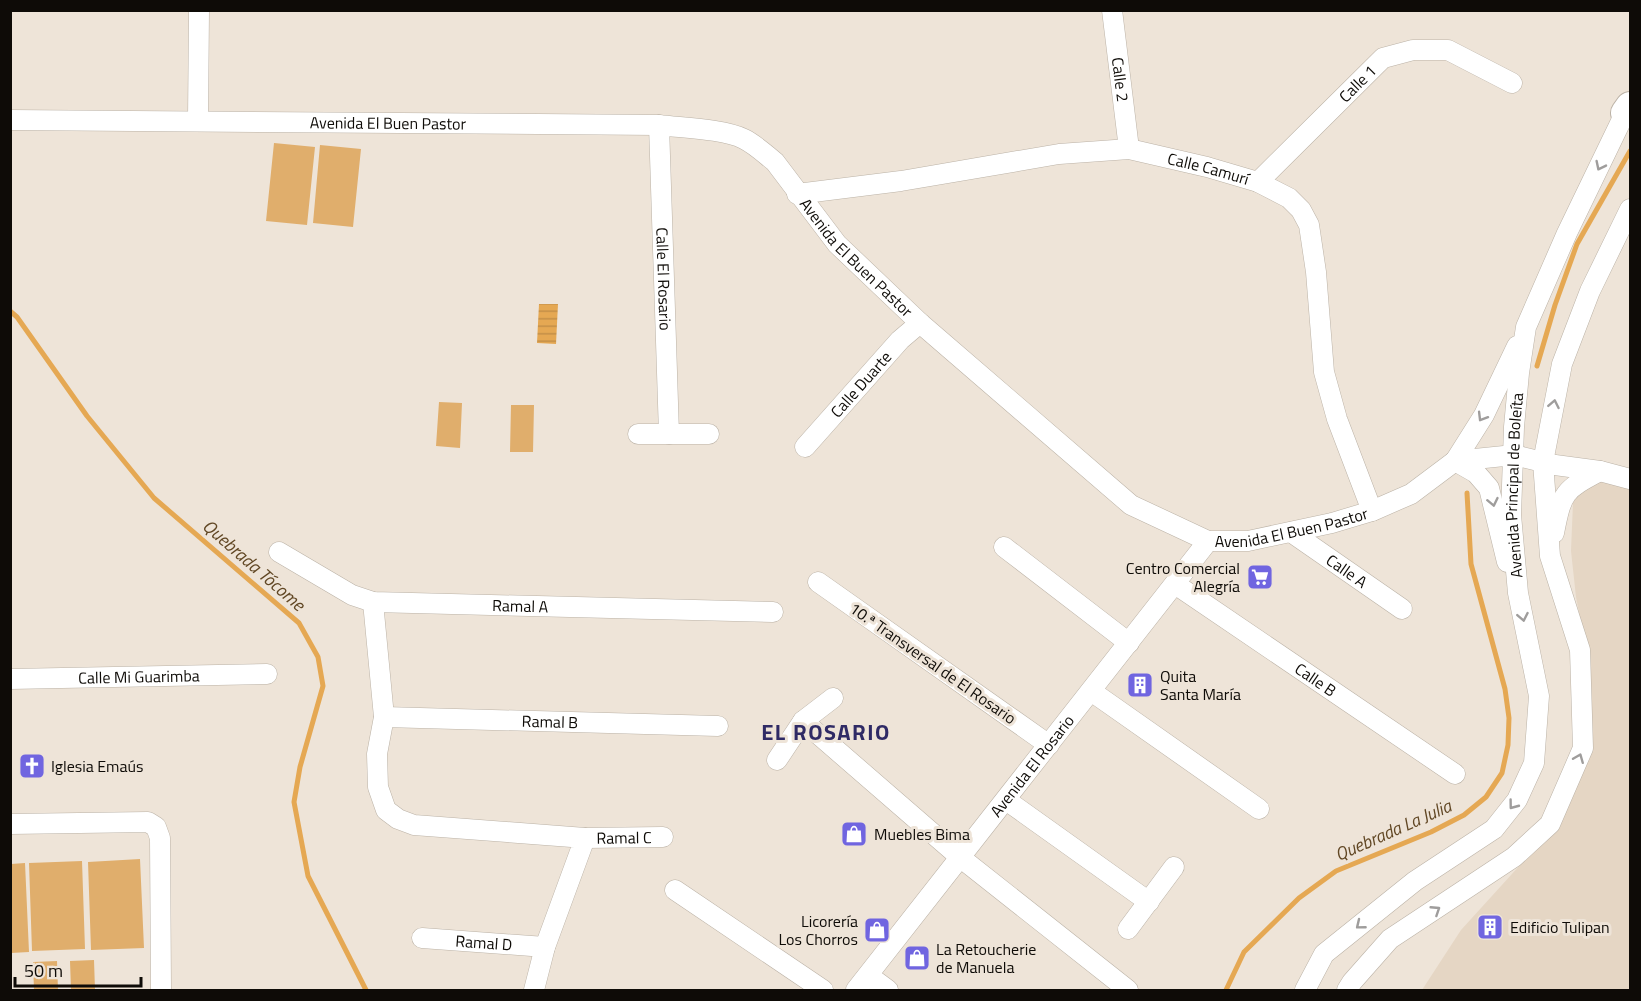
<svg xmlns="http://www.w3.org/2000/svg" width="1641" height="1001" viewBox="0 0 1641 1001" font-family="'Titillium Web',sans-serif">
<defs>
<pattern id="water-rules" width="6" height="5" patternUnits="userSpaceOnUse" patternTransform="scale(1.5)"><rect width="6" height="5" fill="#e5a853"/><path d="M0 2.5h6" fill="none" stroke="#c38f47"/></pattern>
</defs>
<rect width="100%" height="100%" fill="#eee4d8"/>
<path fill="#e5d6c4" d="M1598,480L1630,488V990H1422L1461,930L1531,853L1582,762L1585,643L1576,597L1571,551L1573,503L1579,489Z"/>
<path fill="#e0ae6c" d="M274,143L315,147L307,225L266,221Z
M320,145L361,149L353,227L313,223Z
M439,402L462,403L460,448L436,446Z
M511,405H534L533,452H510Z
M140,859L144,948L91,950L88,862Z
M82,861L85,949L32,951L29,863Z
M25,863L29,952L11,953V864Z
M94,960L95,990H71L70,961Z
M57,961L58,990H34L33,962Z"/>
<path fill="url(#water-rules)" d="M539,304H558L556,344L537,343Z"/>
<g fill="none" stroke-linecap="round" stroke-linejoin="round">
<path stroke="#e5a853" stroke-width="5" d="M10,311L17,317L87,416L154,498L299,623L318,657L323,686L300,767L294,802L308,876L366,990
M1537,366L1555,305L1577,244L1630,151
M1226,990L1244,952L1299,898L1336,871L1431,832L1464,815L1486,797L1502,773L1508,745L1509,718L1505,689L1471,564L1467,493"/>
<defs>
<g id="minor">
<path id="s1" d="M1112,10L1129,149"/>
<path id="s2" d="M10,120L659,125C682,128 724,129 744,139C756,145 765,154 775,162L837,244L920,323L1131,505L1208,541H1248L1332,523L1372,511L1411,494L1455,461L1514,455L1555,465L1600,471L1630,479"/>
<path d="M198,120L199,10"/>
<path id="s3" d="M659,125L669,434"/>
<path id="s4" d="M1258,182L1383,58L1413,50H1448L1512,83"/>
<path id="s5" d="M797,194L901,181L1059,154L1129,149L1207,167L1258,182L1289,198L1301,210L1309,225L1316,272L1324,372L1337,419L1372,511"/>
<path d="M638,434H709"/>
<path id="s6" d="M805,447L900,340L920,323"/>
<path d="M1455,461L1476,473L1489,488L1507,562"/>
<path d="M1455,461L1484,415L1517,346"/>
<path id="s7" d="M1291,532L1402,609"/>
<path d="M1554,533C1562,492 1564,490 1600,471"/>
<path d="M1004,547L1129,643"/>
<path id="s8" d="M279,552L352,595L373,602L773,612"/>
<path d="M818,582L1049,745"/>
<path id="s9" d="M1175,584L1455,774"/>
<path d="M373,602L384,717L377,754L378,787L386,810L398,819L414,825L585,838L545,947L534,990"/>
<path id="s10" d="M10,679L267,674"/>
<path d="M1091,691L1259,809"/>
<path id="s11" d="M384,717L718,726"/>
<path d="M803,721L961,858L1128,990"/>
<path d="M777,760L803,721L833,698"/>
<path d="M1006,800L1149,902"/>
<path d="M10,824L148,822L156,827L160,838L161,990"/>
<path id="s12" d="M585,838L663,837"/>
<path d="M675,890L823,990"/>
<path d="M1128,929L1174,867"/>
<path id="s13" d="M422,938L545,947"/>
<path d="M869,976L888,990"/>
<path id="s14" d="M856,990L1208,541"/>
<path id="s15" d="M1305,990L1324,954L1415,881L1494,829L1517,800L1534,763L1539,696L1518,593L1511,515L1514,427L1519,373L1526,327L1567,233L1625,113"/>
<path d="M1347,990L1352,982L1390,939L1514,857L1550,824L1583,748L1580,650L1550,556L1543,462L1562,364L1590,291L1630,209"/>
</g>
<path id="highway" d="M1625,113L1630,106"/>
</defs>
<use href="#minor" stroke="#bbb2a6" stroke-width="21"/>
<use href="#highway" stroke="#bbb2a6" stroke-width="30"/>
<use href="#minor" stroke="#fff" stroke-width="20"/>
<use href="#highway" stroke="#fff" stroke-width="28"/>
</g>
<defs><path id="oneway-chevron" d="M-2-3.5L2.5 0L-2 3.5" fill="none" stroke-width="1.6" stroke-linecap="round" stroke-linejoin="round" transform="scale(1.5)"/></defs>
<g stroke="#9f9d9c">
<use href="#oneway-chevron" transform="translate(1600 166) rotate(116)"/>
<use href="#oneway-chevron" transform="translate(1554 404) rotate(-79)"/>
<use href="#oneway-chevron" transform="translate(1482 417) rotate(121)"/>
<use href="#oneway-chevron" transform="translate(1493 502) rotate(78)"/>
<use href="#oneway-chevron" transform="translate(1523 617) rotate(79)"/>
<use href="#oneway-chevron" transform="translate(1579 758) rotate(-68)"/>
<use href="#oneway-chevron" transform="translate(1513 805) rotate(127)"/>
<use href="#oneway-chevron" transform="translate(1436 910) rotate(-33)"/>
<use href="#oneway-chevron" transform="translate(1360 925) rotate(141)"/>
</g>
<defs>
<symbol id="supermarket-square" viewBox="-11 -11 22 22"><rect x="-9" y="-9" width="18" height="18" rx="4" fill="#7065e0" stroke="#eee4d8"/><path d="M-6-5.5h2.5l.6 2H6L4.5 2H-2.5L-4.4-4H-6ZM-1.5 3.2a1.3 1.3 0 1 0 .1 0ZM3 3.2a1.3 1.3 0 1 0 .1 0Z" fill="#fff"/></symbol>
<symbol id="building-square" viewBox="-11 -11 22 22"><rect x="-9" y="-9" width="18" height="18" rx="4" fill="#7065e0" stroke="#eee4d8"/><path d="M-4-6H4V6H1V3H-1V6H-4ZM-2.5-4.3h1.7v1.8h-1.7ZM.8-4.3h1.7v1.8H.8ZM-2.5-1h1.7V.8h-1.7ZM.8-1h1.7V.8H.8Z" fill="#fff"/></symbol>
<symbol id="church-square" viewBox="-11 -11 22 22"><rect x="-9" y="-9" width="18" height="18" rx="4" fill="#7065e0" stroke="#eee4d8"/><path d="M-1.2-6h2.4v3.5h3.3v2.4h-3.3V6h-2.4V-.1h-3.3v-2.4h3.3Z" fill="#fff"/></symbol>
<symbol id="shop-square" viewBox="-11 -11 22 22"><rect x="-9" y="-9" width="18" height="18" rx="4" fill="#7065e0" stroke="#eee4d8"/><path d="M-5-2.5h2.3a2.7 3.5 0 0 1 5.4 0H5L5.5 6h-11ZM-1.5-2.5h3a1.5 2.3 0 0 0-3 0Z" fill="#fff"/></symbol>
</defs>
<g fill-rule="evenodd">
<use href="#supermarket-square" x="1245" y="562" width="30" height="30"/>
<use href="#building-square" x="1125" y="670" width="30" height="30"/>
<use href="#church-square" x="17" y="751" width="30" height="30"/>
<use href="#shop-square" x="839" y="819" width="30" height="30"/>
<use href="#building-square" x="1475" y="912" width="30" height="30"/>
<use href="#shop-square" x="862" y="915" width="30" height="30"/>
<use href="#shop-square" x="902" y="943" width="30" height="30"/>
</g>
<g text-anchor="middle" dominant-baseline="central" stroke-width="6" stroke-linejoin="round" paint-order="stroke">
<g font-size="16" fill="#0e0b07" stroke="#eee4d8">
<text stroke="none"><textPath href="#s1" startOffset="70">Calle 2</textPath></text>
<text stroke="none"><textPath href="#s4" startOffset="140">Calle 1</textPath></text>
<text stroke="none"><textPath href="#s2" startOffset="378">Avenida El Buen Pastor</textPath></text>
<text stroke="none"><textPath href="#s5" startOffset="417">Calle Camurí</textPath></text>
<text stroke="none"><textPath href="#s2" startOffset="900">Avenida El Buen Pastor</textPath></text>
<text stroke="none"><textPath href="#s3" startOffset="154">Calle El Rosario</textPath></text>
<text stroke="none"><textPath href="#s6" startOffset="84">Calle Duarte</textPath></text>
<text stroke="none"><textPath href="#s15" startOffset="610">Avenida Principal de Boleíta</textPath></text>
<text stroke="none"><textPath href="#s2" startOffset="1440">Avenida El Buen Pastor</textPath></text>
<text stroke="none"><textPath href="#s7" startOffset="68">Calle A</textPath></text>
<text stroke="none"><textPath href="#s8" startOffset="254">Ramal A</textPath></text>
<text transform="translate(933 663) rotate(35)">10.ª Transversal de El Rosario</text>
<text stroke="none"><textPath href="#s10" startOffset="129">Calle Mi Guarimba</textPath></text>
<text stroke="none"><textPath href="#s9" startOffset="170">Calle B</textPath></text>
<text stroke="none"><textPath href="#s11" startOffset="166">Ramal B</textPath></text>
<text stroke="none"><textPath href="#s14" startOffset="285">Avenida El Rosario</textPath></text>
<text stroke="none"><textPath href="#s12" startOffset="39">Ramal C</textPath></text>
<text stroke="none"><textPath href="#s13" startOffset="62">Ramal D</textPath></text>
</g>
<g font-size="16" fill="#0e0b07" stroke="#eee4d8" text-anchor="start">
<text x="1240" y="568" text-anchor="end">Centro Comercial<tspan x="1240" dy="18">Alegría</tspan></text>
<text x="1160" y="676">Quita<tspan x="1160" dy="18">Santa María</tspan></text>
<text x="51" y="766">Iglesia Emaús</text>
<text x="874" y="834">Muebles Bima</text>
<text x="858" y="921" text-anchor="end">Licorería<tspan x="858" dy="18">Los Chorros</tspan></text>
<text x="1510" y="927">Edificio Tulipan</text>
<text x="936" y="949">La Retoucherie<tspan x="936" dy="18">de Manuela</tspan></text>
</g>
<g font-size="18" font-style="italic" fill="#614724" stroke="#eee4d8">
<text transform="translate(254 565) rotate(41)">Quebrada Tócome</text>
<text transform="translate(1393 830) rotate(-24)">Quebrada La Julia</text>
</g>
<g font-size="22" font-weight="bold" letter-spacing="1.5" fill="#2f2a65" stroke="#eee4d8">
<text x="826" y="732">EL ROSARIO</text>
</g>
</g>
<rect width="1641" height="1001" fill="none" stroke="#0e0b07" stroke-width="24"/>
<path d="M15 977v9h126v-9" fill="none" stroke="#0e0b07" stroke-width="3"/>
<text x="24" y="977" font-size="18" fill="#0e0b07" stroke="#eee4d8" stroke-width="4.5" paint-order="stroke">50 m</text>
</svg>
